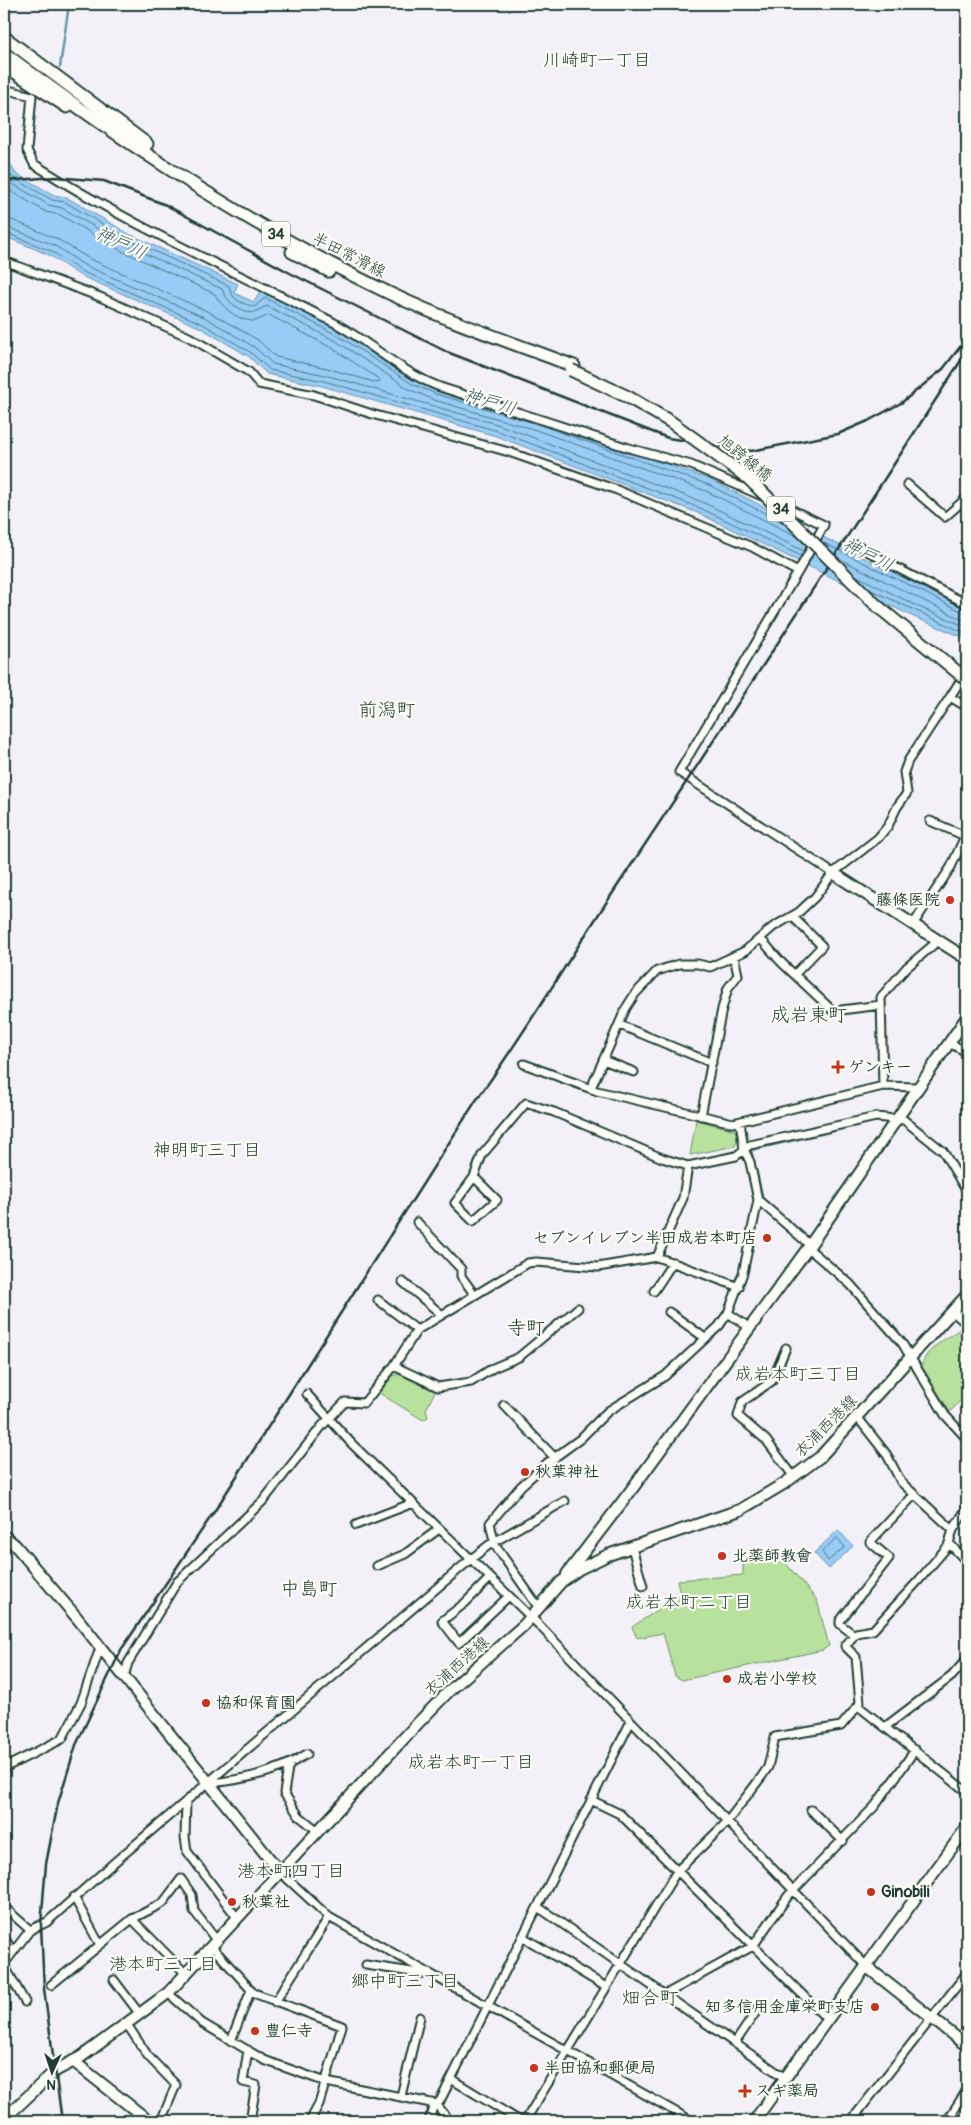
<svg xmlns="http://www.w3.org/2000/svg" width="971" height="2125" viewBox="0 0 971 2125" font-family="Pangolin,'Klee One',sans-serif">
<rect width="100%" height="100%" fill="#f3f1f7"/>
<filter id="ink" filterUnits="userSpaceOnUse"><feTurbulence type="fractalNoise" baseFrequency=".02" numOctaves="2"/><feDisplacementMap in="SourceGraphic" scale="10" xChannelSelector="R" yChannelSelector="G"/><feConvolveMatrix kernelMatrix="1 2 1 2 8 2 1 2 1" color-interpolation-filters="sRGB"/></filter>
<g filter="url(#ink)">
<path fill="#b8e19d" stroke="#6c8f68" d="M696,1120L735,1130L737,1138L735,1146L690,1155Z
M964,1326L967,1329V1393L950,1412L922,1367C923,1349 951,1336 964,1326Z
M398,1374L435,1391L426,1410L428,1417L423,1420L379,1393L393,1376Z
M772,1547L817,1600L829,1646L823,1650L682,1680L675,1676L663,1633L637,1638L632,1627L680,1595L677,1580L743,1575V1565Z"/>
<path fill="#98ccf6" stroke="#6893a8" d="M4,151L15,173L54,195L66,197L129,234L238,284L234,293L254,302L261,290L341,331L413,379L437,389L621,448L711,480L967,610V639L914,617L698,513L496,436L322,386L267,374L248,356L201,328L79,275L49,255L4,236Z
M838,1530L853,1546L829,1569L814,1553Z"/>
<g fill="none" stroke-linecap="round" stroke-linejoin="round">
<path stroke="#4f7682" stroke-width="1" d="M4,163L12,177L52,200L65,202L126,238L229,286C232,300 239,302 254,307L265,298L339,336L412,384L436,394L534,423L709,485L784,523
M4,176L9,182L49,205L62,208L124,244L222,289C227,303 238,309 252,313L267,306L336,341L409,389L434,400L533,429L706,491L798,537
M4,187L46,212L60,215L120,250L215,294C221,307 238,321 254,321C259,320 264,317 269,315L332,348L379,379L380,382L377,383L327,368L276,357L258,340L209,312L88,258L57,239L12,220L4,218
M4,226L54,245L84,265L206,318L254,347L273,364L325,375L500,425L702,502L804,551
M4,232L51,251L81,271L203,324L250,352L270,370L324,381L498,431L700,508L801,556
M824,543L967,614
M838,558L961,619L967,620
M857,576L919,607L967,627
M871,590L967,634
M837,1538L845,1547L828,1561L822,1552Z"/>
<path stroke="#6893a8" stroke-width="2.5" d="M60,67L69,4
M762,1195L751,1150L877,1121"/>
<defs>
<path id="street" d="M4,89L32,96L27,150L34,164C129,225 233,271 333,322C370,342 400,372 440,387L632,449L691,465L762,496
M4,261L100,297L189,337L249,372L259,384L314,395L372,414L509,452L617,490L752,547L798,572L679,772L833,873
M907,484L945,517L963,501L967,504
M776,502L824,525L798,572
M857,545L895,567L967,604
M967,670L950,697L967,707
M930,821L965,836
M793,917L822,946L795,974
M914,923L951,867L965,836L967,837
M760,938L781,962L833,1011L881,1005
M620,1025L712,1063
M949,1043L967,1052
M603,1060L634,1072
M524,1064L597,1091L733,1123L883,1086L918,1087
M883,1086L881,997L906,968L939,940
M591,1088L626,1008L635,994L657,971L679,964H698L710,967L745,951L773,927L799,912L815,897L833,873L878,838L888,826L897,807L907,793L904,772L908,761L950,697
M701,1116L722,1009L728,988L738,975L734,957
M474,1177L497,1200L473,1221L455,1203L474,1177L482,1155L526,1103L554,1112L662,1158L688,1166L736,1156L750,1145L876,1117L904,1120L943,1151L967,1192
M758,1200L810,1245
M417,1222L461,1269V1276L474,1294
M808,1248L850,1284L902,1343L945,1415L967,1439
M657,1257L739,1287
M403,1282L441,1314
M654,1291L673,1262
M378,1300L417,1330
M669,1312L705,1338
M953,1312L967,1324
M728,1313L750,1328
M786,1348L772,1381L742,1402L738,1416L766,1440L794,1477
M394,1366L438,1387L471,1382L493,1368L519,1357L578,1308
M307,1394L352,1444L539,1625L867,1967
M504,1405L555,1458
M858,1418L887,1455L901,1482L953,1530
M356,1525L413,1503
M949,1543L967,1562
M632,1548L643,1586
M377,1566L405,1554L439,1529
M490,1578L465,1603L442,1621L459,1643L509,1596
M539,1608L495,1545L490,1523L521,1486L547,1463L580,1439L608,1411L665,1376L719,1326L728,1313L743,1273L758,1200L750,1162L744,1149L740,1122
M854,1635L840,1624V1621L889,1558L870,1542L915,1494
M124,1677L128,1663L177,1582L263,1501L322,1426L345,1402L364,1403L394,1366L417,1330L528,1263L536,1262L598,1267L657,1257L683,1198L688,1166
M858,1706L967,1792
M885,1727L952,1676L967,1659
M291,1764L288,1768L284,1793L299,1816L318,1831
M4,1768L62,1739L81,1703L100,1648
M210,1783C242,1780 279,1772 307,1754
M591,1800L620,1814L828,2020
M186,1801L185,1837L187,1851L238,1919
M811,1810L843,1841
M280,1872L329,1917L692,2121
M74,1897L100,1945
M4,1907L30,1930
M538,1907L785,2078
M132,1919L186,1974
M4,1937L13,1952
M523,1937L606,1987
M212,1947L254,1993L342,2026L319,2104L310,2121
M4,1964L30,1930L47,1922L117,1860L471,1559L489,1545L565,1501
M4,1965L25,2002
M366,1965L425,1974
M114,1980L139,2013
M51,1985L132,1919L163,1903L181,1879L192,1895L194,1911L217,1941
M168,1993L202,2023L264,2060L326,2082L436,2104L450,2121
M664,1995L753,1946L788,1896L875,1806L915,1750
M275,2002L329,1917
M126,2023L148,2056L176,2085L161,2121
M231,2041L251,1990
M735,2043L760,2006
M248,2050L243,2082L256,2085L250,2121
M451,2079L520,2121
M401,2096L420,2017
M429,2121L433,2107L440,2101L631,1721
M525,2121L677,1871L727,1822L762,1776L768,1767L775,1737L841,1726L858,1706L860,1703L856,1657L845,1646L856,1633L873,1630L919,1580L948,1546L953,1530L967,1508
M851,2121L967,1973
M947,2121L967,2090"/>
<path id="secondary" d="M833,873L967,959
M4,1536L15,1545L78,1619L280,1872
M567,1574L629,1493L808,1248L967,1017
M867,1967L967,2046
M73,2061L149,2121
M4,2119L55,2071L81,2057L168,1993L419,1722L449,1691L524,1625L561,1582L579,1569L608,1555L740,1510L785,1483L820,1457L967,1295
M754,2121L967,1827"/>
<path id="primary" d="M4,37L147,144
M4,53C125,144 254,229 391,294C450,322 513,343 574,366
M4,65L67,107
M292,252L329,271"/>
</defs>
<use href="#street" stroke="#1f3d34" stroke-width="11"/>
<use href="#secondary" stroke="#1f3d34" stroke-width="14"/>
<use href="#primary" stroke="#1f3d34" stroke-width="15"/>
<use href="#street" stroke="#fdfcf7" stroke-width="7"/>
<use href="#secondary" stroke="#fdfcf7" stroke-width="10"/>
<use href="#primary" stroke="#fdfcf7" stroke-width="11"/>
<path stroke="#1f3d34" stroke-width="2.5" d="M4,181L55,177L104,181L166,205L290,273L447,352L668,438L751,451L838,434L868,421L901,403L943,369L967,338
M62,2121L44,1989L41,1925L46,1864L58,1803L76,1745L121,1650L214,1512L475,1102C524,1035 566,963 612,894C732,714 850,533 967,351"/>
<defs>
<path id="primary-bridge" d="M571,370L628,397L671,422L748,478L875,604L967,680"/>
</defs>
<use href="#primary-bridge" stroke="#1f3d34" stroke-width="15" stroke-linecap="butt"/>
<use href="#primary-bridge" stroke="#fdfcf7" stroke-width="11"/>
</g>
</g>
<g fill="#c8321e" stroke="#fdfcf7" stroke-width="2">
<circle cx="950" cy="900" r="5"/>
<path d="M835.5 1059.5h5v5h5v5h-5v5h-5v-5h-5v-5h5z"/>
<circle cx="767" cy="1238" r="5"/>
<circle cx="525" cy="1472" r="5"/>
<circle cx="722" cy="1556" r="5"/>
<circle cx="727" cy="1679" r="5"/>
<circle cx="206" cy="1703" r="5"/>
<circle cx="871" cy="1892" r="5"/>
<circle cx="232" cy="1902" r="5"/>
<circle cx="875" cy="2007" r="5"/>
<circle cx="255" cy="2031" r="5"/>
<circle cx="534" cy="2068" r="5"/>
<path d="M742.5 2083.5h5v5h5v5h-5v5h-5v-5h-5v-5h5z"/>
</g>
<g text-anchor="middle" dominant-baseline="central" stroke-width="4.5" stroke-linejoin="round" paint-order="stroke">
<g fill="#fdfcf7" stroke="#62766e" stroke-width="1">
<rect x="262" y="221.5" width="28" height="25" rx="4"/>
<rect x="767" y="496.5" width="28" height="25" rx="4"/>
</g>
<g font-size="15" font-weight="bold" fill="#1f3d34">
<text x="276" y="234">34</text>
<text x="781" y="509">34</text>
</g>
<g font-size="16" fill="#1f3d34" stroke="#fdfcf7">
<text transform="translate(349 255) rotate(27)">半田常滑線</text>
<text transform="translate(745 458) rotate(39)">旭跨線橋</text>
<text transform="translate(826 1426) rotate(-45)">衣浦西港線</text>
<text transform="translate(457 1666) rotate(-42)">衣浦西港線</text>
</g>
<g font-size="16" font-weight="bold" fill="#1f3d34" stroke="#fdfcf7" text-anchor="start">
<text x="940" y="900" text-anchor="end">藤條医院</text>
<text x="848" y="1067">ゲンキー</text>
<text x="757" y="1238" text-anchor="end">セブンイレブン半田成岩本町店</text>
<text x="535" y="1472">秋葉神社</text>
<text x="732" y="1556">北薬師教會</text>
<text x="737" y="1679">成岩小学校</text>
<text x="216" y="1703">協和保育園</text>
<text x="881" y="1892">Ginobili</text>
<text x="242" y="1902">秋葉社</text>
<text x="865" y="2007" text-anchor="end">知多信用金庫栄町支店</text>
<text x="265" y="2031">豊仁寺</text>
<text x="544" y="2068">半田協和郵便局</text>
<text x="755" y="2091">スギ薬局</text>
</g>
<g font-size="18" fill="#1f3d34" stroke="#fdfcf7">
<text x="597" y="60">川崎町一丁目</text>
<text x="207" y="1150">神明町三丁目</text>
<text x="798" y="1374">成岩本町三丁目</text>
<text x="689" y="1602">成岩本町二丁目</text>
<text x="471" y="1762">成岩本町一丁目</text>
<text x="291" y="1871">港本町四丁目</text>
<text x="163" y="1964">港本町三丁目</text>
<text x="405" y="1981">郷中町三丁目</text>
</g>
<g font-size="18" font-style="italic" fill="#3d6164" stroke="#fdfcf7">
<text transform="translate(121 243) rotate(25)">神戸川</text>
<text transform="translate(490 402) rotate(17)">神戸川</text>
<text transform="translate(868 555) rotate(26)">神戸川</text>
</g>
<g font-size="19" fill="#1f3d34" stroke="#fdfcf7">
<text x="387" y="710">前潟町</text>
<text x="809" y="1015">成岩東町</text>
<text x="526" y="1328">寺町</text>
<text x="309" y="1589">中島町</text>
<text x="650" y="1998">畑合町</text>
</g>
</g>
<rect width="971" height="2125" fill="none" stroke="#fdfcf7" stroke-width="20"/>
<rect x="10" y="10" width="951" height="2105" fill="none" stroke="#1f3d34" stroke-width="2" filter="url(#ink)"/>
<g transform="translate(52 2072) rotate(183)" stroke="#fdfcf7" stroke-width="4" paint-order="stroke">
<path d="M0-4L9 19L0 12L-9 19Z" fill="#1f3d34"/>
<text y="-8" font-size="14" font-weight="bold" text-anchor="middle" fill="#1f3d34">N</text>
</g>
</svg>
